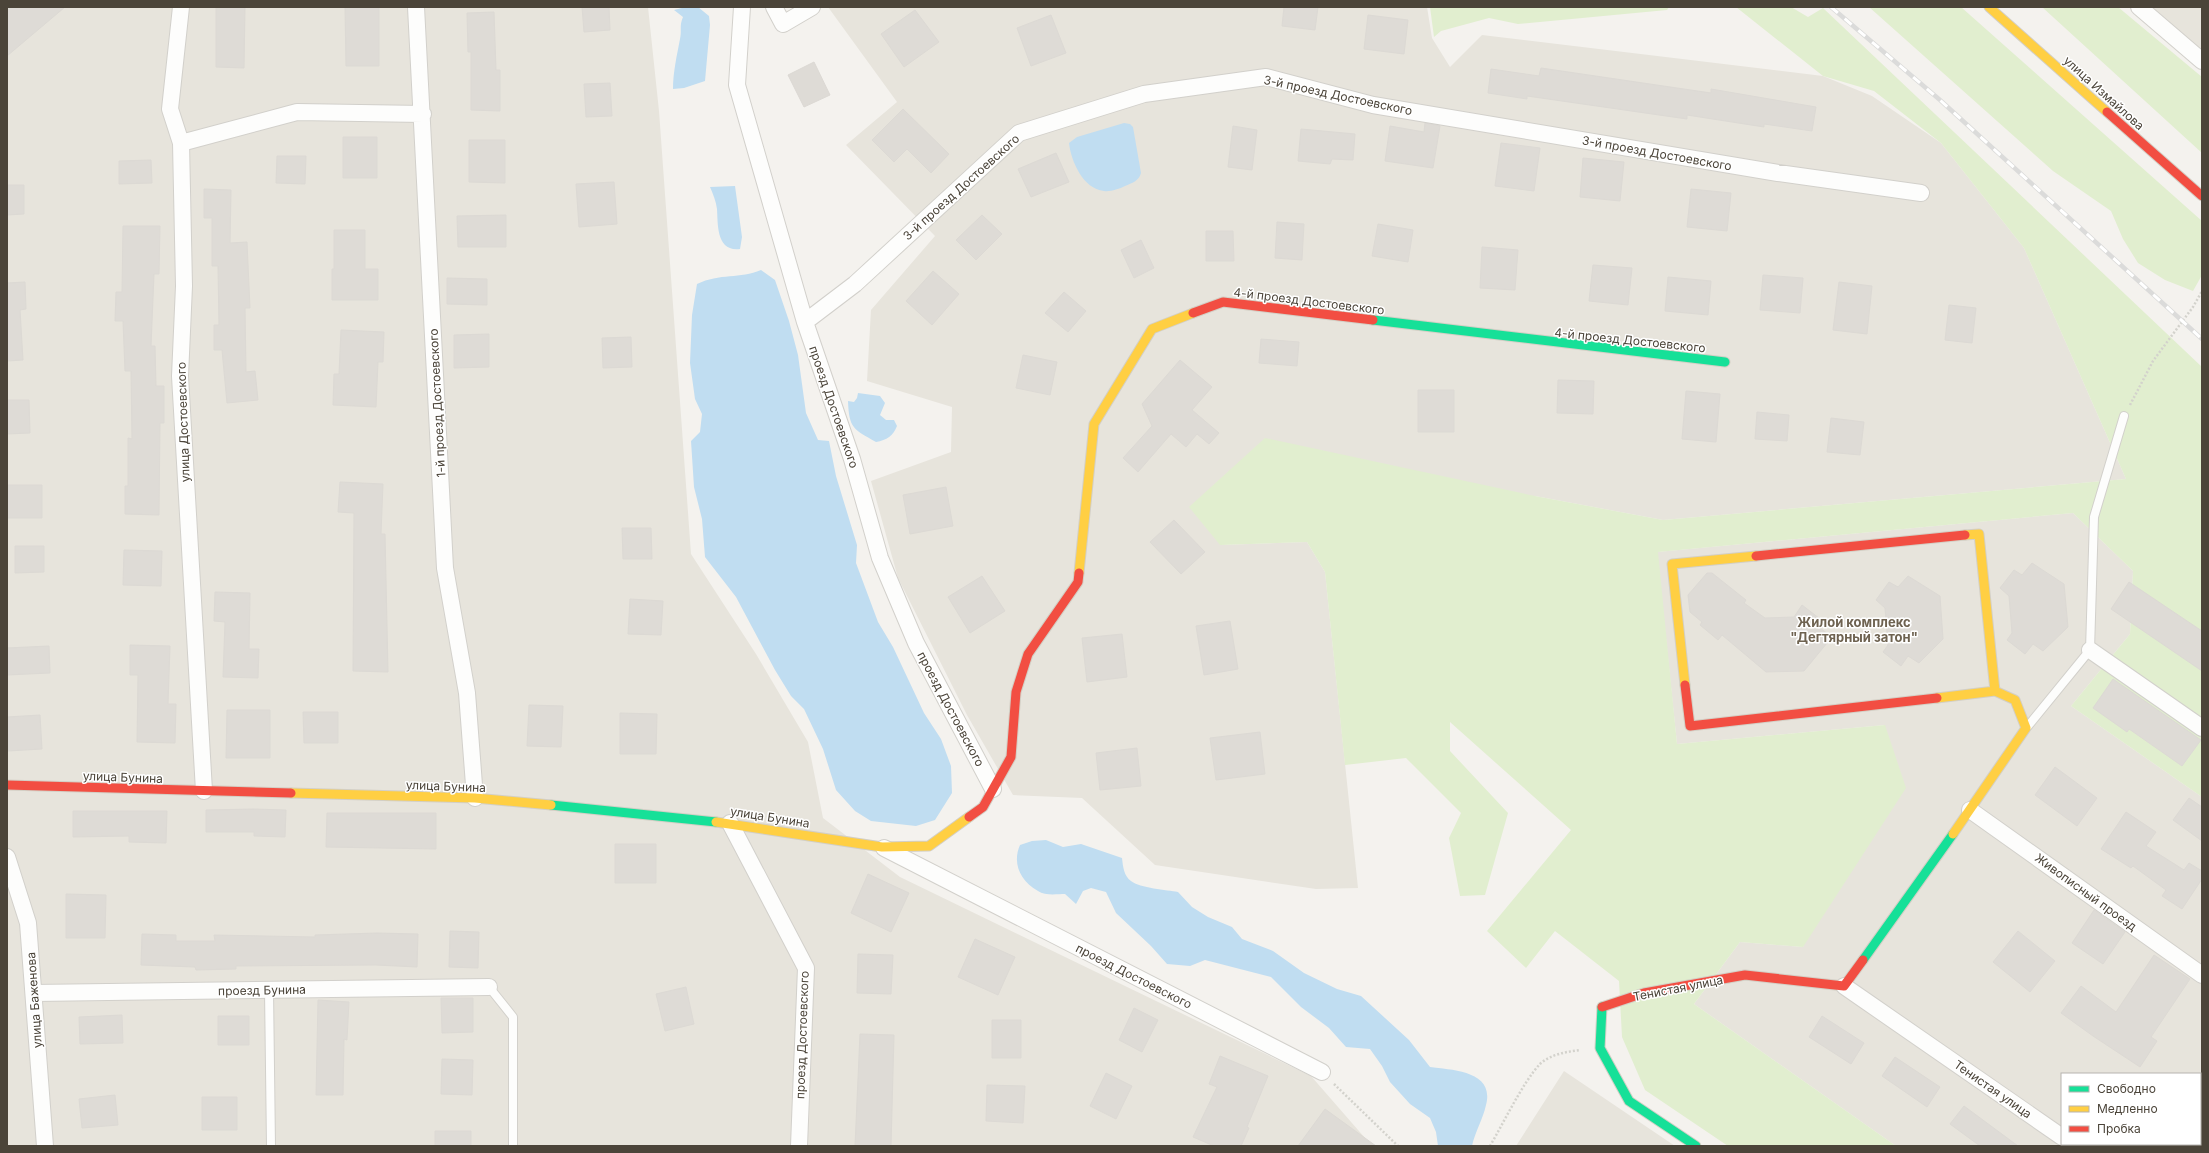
<svg xmlns="http://www.w3.org/2000/svg" width="2209" height="1153" viewBox="0 0 2209 1153" font-family="Inter,sans-serif">
<rect width="100%" height="100%" fill="#f4f2ee"/>
<path fill="#e7e4dc" fill-rule="evenodd" d="M7,7H648L659,111L691,554L756,654L808,742L823,818L900,877L1311,1076L1372,1146H7Z
M828,7H1427L1432,38L1450,67L1482,35L1823,76L1872,96L1941,143L2024,248L2126,479L1663,520L1535,496L1220,545L1307,542L1325,572L1358,888L1316,889L1155,865L1082,798L1013,795L967,715L898,578L871,481L951,452L952,407L867,381L871,310L935,236L846,145L897,102Z
M2129,7H2202V69Z
M2073,513L2133,571L2130,634L2071,706L2202,797V1146H1896L1694,1004L1740,942L1803,947L1885,725L1677,744L1657,552ZM2062,1074H2200V1144H2062Z
M1564,1071L1675,1146H1516Z"/>
<path fill="#e1eecf" d="M1430,7H1669L1667,10L1518,24L1489,18L1441,31L1434,37Z
M1736,7H1791L1808,17L1823,8L2202,367V797L2071,706L2130,634L2133,571L2073,513L1658,552L1677,744L1885,725L1906,788L1803,947L1740,942L1694,1004L1896,1146H1728L1645,1090L1622,1037L1619,981L1555,931L1526,968L1487,931L1571,830L1450,722V751L1508,813L1485,895L1460,896L1449,838L1461,813L1406,758L1345,765L1325,572L1307,542L1220,545L1189,507L1265,438L1535,496L1663,520L2126,479L2024,248L1941,143L1874,91L1823,76Z
M1869,7H1961L2202,221V275L2193,291L2165,280L2138,263L2123,239L2111,211L2053,171Z
M2042,7H2118L2202,77V153Z"/>
<path fill="#c0ddf1" d="M686,7H698L709,16L710,25L705,81L684,88L673,89C673,72 677,55 680,39C682,30 679,26 683,17L674,10Z
M1124,123L1130,124L1133,127L1141,173C1139,181 1132,183 1125,186C1119,189 1110,192 1104,191C1083,189 1071,161 1069,143L1077,137Z
M735,186L742,237L740,249C716,252 718,224 717,209C716,201 713,194 710,187Z
M761,270L775,280L789,321L798,355L806,413L818,440L829,441L836,476L857,545L856,563L878,622L893,647L924,713L941,739L951,766L952,793L935,820L916,826L871,821L855,811L836,790L823,749L804,709L791,696L775,670L736,597L705,557L702,519L694,487L691,441L700,432L702,414L695,399L690,363L692,315L697,284C720,273 740,279 761,270Z
M858,393L880,396L885,403L880,415L886,420H894L897,426C893,436 887,440 876,442C853,429 849,428 848,401L854,402L857,398Z
M1046,840L1063,847L1081,844L1122,858C1123,867 1124,876 1131,881C1140,888 1167,890 1178,892L1192,907L1208,917L1232,927L1242,939L1273,951L1304,973L1337,989L1361,996L1409,1040L1430,1067C1453,1070 1495,1071 1486,1105C1483,1119 1475,1132 1472,1146H1438L1436,1132L1430,1118L1410,1104L1390,1082L1382,1066L1370,1049L1346,1047L1329,1028L1301,1007L1271,977L1205,960L1190,966L1167,964L1151,946L1116,913L1106,892L1091,888L1083,891L1076,904L1065,894C1057,894 1045,896 1038,891C1020,881 1012,863 1020,845L1032,841Z"/>
<path fill="#dedbd6" stroke="#dcd9d4" d="M7,7H65L7,56Z
M216,7H245L244,68L216,67Z
M345,7H379V66H346Z
M582,7H609L610,30L584,32Z
M1284,7H1318L1315,30L1282,26Z
M915,10L939,42L904,67L881,34Z
M494,12L496,70H500V111L471,110V52H468L467,13Z
M1051,15L1066,53L1031,66L1017,28Z
M1368,15L1408,20L1404,54L1364,49Z
M814,62L830,95L804,107L788,75Z
M1541,68L1711,93V89L1816,107L1812,131L1764,124V127L1687,115V119L1527,96V99L1488,93L1491,69L1539,76Z
M610,83L612,116L586,117L584,84Z
M903,109L949,154L931,173L907,149L894,162L872,140Z
M1425,123L1440,126L1433,168L1385,161L1390,126L1424,132Z
M1233,126L1257,130L1252,170L1228,167Z
M1301,129L1355,134L1353,160L1332,159L1330,164L1298,161Z
M343,137H377V178H343Z
M469,140H505V183L469,182Z
M1501,143L1540,148L1534,191L1495,186Z
M1056,153L1069,182L1031,197L1018,169Z
M277,156H306L305,184L276,183Z
M1583,158L1624,162L1620,201L1580,197Z
M151,160L152,183L119,184V161Z
M614,182L617,224L579,227L576,184Z
M7,185H24V214L7,215Z
M204,189L231,190L230,243L247,242L250,308H245L246,372L255,371L258,400L227,403L222,350H214V325H219L218,266H212V218H204Z
M1691,189L1731,193L1727,231L1687,227Z
M506,215V247H458L457,216Z
M982,215L1002,234L976,260L956,240Z
M1277,222L1304,224L1302,260L1275,258Z
M1378,224L1413,230L1408,262L1372,256Z
M123,226H160L159,274H154L151,346H155L156,386H164V423H160L159,515L125,514V486H128V438L132,439L131,371H125L123,321H115L116,292H122Z
M334,230H365V269H378V300H332V269H334Z
M1206,231H1233L1234,261H1206Z
M1141,240L1154,268L1134,278L1121,250Z
M1482,247L1518,250L1515,290L1480,288Z
M1593,265L1632,268L1628,305L1589,301Z
M933,271L959,294L932,325L906,301Z
M1763,275L1803,278L1800,313L1760,310Z
M1668,277L1711,281L1708,315L1665,311Z
M447,278L487,279V305L447,304Z
M25,282L26,309L20,310L23,360L7,361V283Z
M1839,282L1872,286L1867,334L1833,330Z
M1064,292L1086,311L1068,332L1045,313Z
M1949,305L1976,308L1972,343L1945,340Z
M341,330L384,332L383,362H378L376,407L333,405L334,374H339Z
M489,334V367L454,368V335Z
M631,337L632,367L603,368L602,338Z
M1261,339L1299,342L1297,366L1259,363Z
M1023,355L1057,362L1050,395L1016,388Z
M1180,360L1212,387L1192,410L1219,433L1209,444L1197,434L1186,447L1171,434L1138,472L1123,458L1152,426L1142,404Z
M1558,380L1594,381L1593,414L1557,413Z
M1418,390H1454V432H1418Z
M1686,391L1720,394L1716,442L1682,439Z
M7,400H29L30,433L7,434Z
M1757,412L1789,415L1787,441L1755,439Z
M1831,418L1864,422L1860,455L1827,452Z
M340,482L383,484L381,534H385L388,672L353,671L354,513L338,512Z
M7,485H42V518H7Z
M946,487L953,526L910,534L903,495Z
M1174,520L1205,552L1181,574L1150,542Z
M622,528H651L652,559H623Z
M15,546H44V572L15,573Z
M124,550L162,551L161,586L123,585Z
M2032,563L2064,584L2068,627L2043,651L2033,644L2025,654L2007,640L2012,633L2009,596L2000,588L2014,570L2022,575Z
M1707,573H1712L1746,600L1744,603L1765,618L1794,617L1802,605L1824,622L1820,628L1832,637L1804,671L1766,672L1722,635L1718,640L1700,625L1702,622L1690,612L1688,595Z
M982,576L1005,611L970,633L948,597Z
M1908,576L1940,596L1943,639L1919,663L1908,656L1901,666L1883,652L1888,645L1885,608L1876,600L1889,582L1898,587Z
M2129,582L2202,631V671L2111,609Z
M215,592L250,593L249,649H259L258,678L223,677L225,622L214,621Z
M630,599L663,601L661,635L628,634Z
M1230,621L1238,669L1204,675L1196,626Z
M1122,634L1127,677L1087,682L1082,638Z
M130,645L170,646L168,704H176L175,743L137,742L138,675H130Z
M49,646L50,673L7,675V648Z
M2113,679L2201,740L2182,766L2129,729L2127,732L2093,708Z
M529,705L563,706L561,747L527,746Z
M227,710H270V758H226Z
M303,712H338V743H304Z
M620,713L657,714L656,754H620Z
M40,715L42,749L8,751L7,717Z
M1260,732L1265,774L1216,780L1210,738Z
M1137,748L1141,786L1100,790L1096,753Z
M2055,767L2097,798L2077,826L2035,795Z
M2189,798L2202,807V841L2173,820Z
M254,809L286,810L285,837L254,836V832H206V810Z
M73,811H167L166,843L129,842V836L73,837Z
M2126,812L2156,832L2146,846L2184,870L2189,863L2202,871V879L2182,909L2162,896L2166,890L2133,866L2131,868L2101,849Z
M327,813H436V849L326,847Z
M615,844H656V883H615Z
M868,874L909,893L891,932L851,913Z
M66,894L106,895L105,938H66Z
M2094,910L2125,932L2103,964L2072,943Z
M450,931L479,932L478,968L449,967Z
M2018,931L2055,961L2030,992L1993,962Z
M377,933L418,934L417,967L376,965L236,966V969L196,970L195,967L141,965L142,934L176,935V941H215L214,935L315,937V935Z
M975,939L1015,957L998,995L958,977Z
M858,954L893,955L891,994L857,993Z
M2154,955L2190,979L2151,1037L2157,1041L2140,1067L2093,1036L2061,1013L2081,986L2116,1012Z
M686,987L694,1024L665,1031L656,994Z
M441,998H473V1032L442,1033Z
M318,1000L349,1002L347,1040L344,1039L343,1095H316Z
M1134,1008L1158,1020L1142,1052L1119,1040Z
M122,1015L123,1043L80,1044L79,1017Z
M218,1016H249V1045H218Z
M1822,1016L1864,1043L1851,1064L1809,1037Z
M992,1020H1021V1058H992Z
M860,1034L894,1035L891,1146H855Z
M1220,1056L1268,1076L1247,1127L1249,1128L1241,1146H1214L1193,1137L1217,1087L1209,1084Z
M1895,1057L1940,1087L1927,1107L1882,1076Z
M442,1059L473,1060L472,1095L441,1094Z
M1106,1073L1132,1086L1116,1119L1090,1106Z
M987,1085L1025,1086L1023,1123L986,1121Z
M115,1095L118,1125L82,1128L79,1099Z
M202,1097H237V1130H202Z
M1964,1106L2018,1146H1980L1950,1124Z
M1325,1109L1376,1146H1298Z
M435,1131H471V1146H435Z"/>
<g fill="none" stroke-linecap="round" stroke-linejoin="round">
<defs>
<path id="lane" d="M2028,726L2090,650L2094,517L2124,416
M489,987L513,1017V1146
M269,990L271,1146"/>
<path id="street" d="M181,7L170,109L181,143L184,286L180,376L204,791
M416,7L445,568L467,693L475,798
M742,7L737,85L805,322L852,459L880,558L916,643L993,789
M774,7L783,24L812,7
M2139,7L2202,61
M181,143L297,112L423,114
M805,322L855,284L1019,133L1144,94L1266,77L1373,105L1778,173L1921,193
M2090,650L2202,728
M1970,810L2202,975
M730,823L806,968L799,1146
M884,848L1322,1072
M7,857L28,923L45,1146
M1844,986L2062,1137
M34,993L489,987
M2072,1144L2075,1146"/>
<path id="fast" d="M1373,320L1725,362
M551,805L716,822
M1863,960L1953,834
M1602,1007L1600,1048L1629,1101L1696,1146"/>
<path id="slow" d="M1989,7L2107,112
M1965,535L1979,534L1995,691
M1079,573L1094,424L1152,329L1193,313
M1685,685L1672,564L1756,556
M1937,698L1995,691L2015,700L2026,728L1953,834
M291,793L475,798L551,805
M716,822L882,847L929,846L969,817"/>
<path id="jam" d="M2107,112L2202,196
M1193,313L1223,302L1373,320
M1756,556L1965,535
M1685,685L1690,726L1937,698
M7,785L291,793
M969,817L983,807L1011,757L1016,692L1028,654L1078,582L1079,573
M1602,1007L1644,993L1745,975L1844,986L1863,960"/>
</defs>
<use href="#lane" stroke="#d2d0cb" stroke-width="10"/>
<use href="#street" stroke="#d2d0cb" stroke-width="18"/>
<use href="#fast" stroke="#d3cfc5" stroke-width="11"/>
<use href="#slow" stroke="#d3cfc5" stroke-width="11"/>
<use href="#jam" stroke="#d3cfc5" stroke-width="11"/>
<path stroke="#d3d2cc" stroke-width="2.5" stroke-dasharray="2 2" stroke-linecap="butt" d="M2130,405L2153,361L2193,307L2202,291
M1334,1084L1398,1146
M1490,1146C1503,1124 1523,1082 1540,1064C1551,1054 1566,1052 1580,1050"/>
<use href="#lane" stroke="#fdfdfc" stroke-width="8"/>
<use href="#street" stroke="#fdfdfc" stroke-width="16"/>
<use href="#fast" stroke="#16e098" stroke-width="9"/>
<use href="#slow" stroke="#ffcf43" stroke-width="9"/>
<use href="#jam" stroke="#f24e42" stroke-width="9"/>
<defs>
<path id="rail" d="M1831,7L1940,100L2202,339"/>
</defs>
<use href="#rail" stroke="#dbdbda" stroke-width="4.5"/>
<use href="#rail" stroke="#fff" stroke-width="3" stroke-dasharray="9" stroke-linecap="butt"/>
</g>
<g text-anchor="middle" dominant-baseline="central" stroke-width="3" stroke-linejoin="round" paint-order="stroke">
<g font-size="12" fill="#4b4439" stroke="#fff">
<text transform="translate(2104 93) rotate(42)">улица Измайлова</text>
<text transform="translate(1338 95) rotate(12)">3-й проезд Достоевского</text>
<text transform="translate(1657 153) rotate(10)">3-й проезд Достоевского</text>
<text transform="translate(961 187) rotate(-42)">3-й проезд Достоевского</text>
<text transform="translate(1309 301) rotate(7)">4-й проезд Достоевского</text>
<text transform="translate(1630 340) rotate(6)">4-й проезд Достоевского</text>
<text transform="translate(437 403) rotate(-93)">1-й проезд Достоевского</text>
<text transform="translate(834 407) rotate(71)">проезд Достоевского</text>
<text transform="translate(183 422) rotate(-92)">улица Достоевского</text>
<text transform="translate(951 709) rotate(62)">проезд Достоевского</text>
<text transform="translate(123 777) rotate(2)">улица Бунина</text>
<text transform="translate(446 786) rotate(2)">улица Бунина</text>
<text transform="translate(770 817) rotate(9)">улица Бунина</text>
<text transform="translate(2086 892) rotate(36)">Живописный проезд</text>
<text transform="translate(1134 976) rotate(27)">проезд Достоевского</text>
<text transform="translate(1678 988) rotate(-11)">Тенистая улица</text>
<text transform="translate(262 990) rotate(-1)">проезд Бунина</text>
<text transform="translate(34 1000) rotate(-94)">улица Баженова</text>
<text transform="translate(802 1035) rotate(-88)">проезд Достоевского</text>
<text transform="translate(1993 1089) rotate(35)">Тенистая улица</text>
</g>
<g font-size="13" font-weight="bold" fill="#6e6250" stroke="#fff">
<text x="1854" y="622">Жилой комплекс<tspan x="1854" dy="15">"Дегтярный затон"</tspan></text>
</g>
</g>
<rect width="2209" height="1153" fill="none" stroke="#4b4439" stroke-width="16"/>
<rect x="2061" y="1073" width="140" height="72" fill="#ffffff" stroke="#b7b4b0"/>
<rect x="2069" y="1086" width="20" height="6" fill="#16e098" stroke="#b7b4b0"/>
<text x="2097" y="1093" font-size="12" fill="#4b4439">Свободно</text>
<rect x="2069" y="1106" width="20" height="6" fill="#ffcf43" stroke="#b7b4b0"/>
<text x="2097" y="1113" font-size="12" fill="#4b4439">Медленно</text>
<rect x="2069" y="1126" width="20" height="6" fill="#f24e42" stroke="#b7b4b0"/>
<text x="2097" y="1133" font-size="12" fill="#4b4439">Пробка</text>
</svg>
